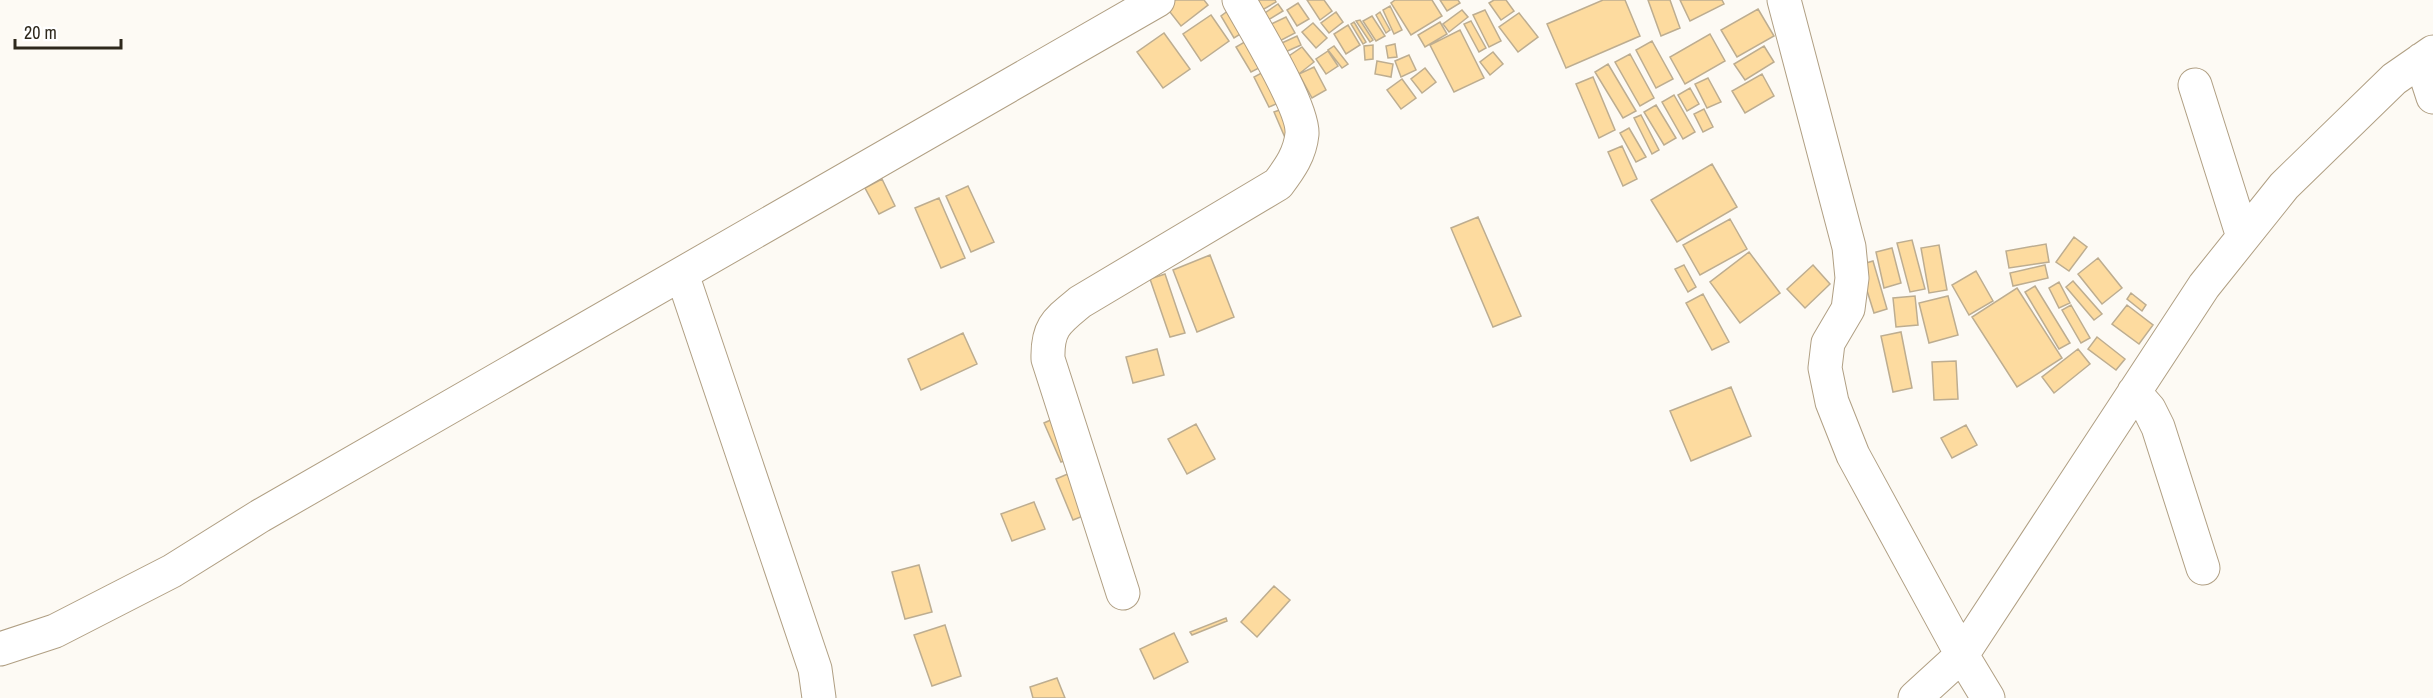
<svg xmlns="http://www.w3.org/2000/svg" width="2433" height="698" viewBox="0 0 2433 698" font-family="'Archivo Narrow',sans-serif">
<rect width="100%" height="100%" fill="#fdfaf4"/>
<path fill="#fddb9f" stroke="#bdad90" stroke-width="1.5" d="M1175,0H1204L1208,5L1181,26L1166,7Z
M1249,0H1275L1276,2L1257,13Z
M1307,0H1324L1332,11L1320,20Z
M1395,0H1432L1442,16L1411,35L1391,3Z
M1440,0H1458L1460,3L1447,11Z
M1494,0H1506L1514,11L1501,20L1489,3Z
M1603,0H1625L1640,36L1566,68L1547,24Z
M1648,0H1670L1680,28L1661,36Z
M1680,0H1722L1724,4L1690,21Z
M1298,3L1309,19L1297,26L1287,10Z
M1278,4L1283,11L1260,25L1256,19Z
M1390,6L1402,30L1394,34L1383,10Z
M1758,9L1774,36L1737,57L1721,30Z
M1229,10L1242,33L1234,38L1221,16Z
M1462,10L1468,17L1449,32L1443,24Z
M1485,10L1501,41L1489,47L1473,15Z
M1336,12L1343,22L1329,33L1321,23Z
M1380,12L1390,30L1386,33L1376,15Z
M1519,13L1538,37L1518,52L1499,27Z
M1211,15L1229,41L1201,61L1183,34Z
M1372,16L1385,36L1376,41L1363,21Z
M1286,17L1295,33L1272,45L1263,28Z
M1360,20L1373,40L1370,42L1356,21Z
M1471,21L1486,48L1479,52L1464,24Z
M1354,22L1366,42L1363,44L1351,24Z
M1440,22L1447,34L1425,47L1418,35Z
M1313,23L1327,38L1316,48L1302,32Z
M1348,25L1360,45L1346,54L1334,34Z
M1460,30L1484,78L1454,92L1430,45Z
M1164,33L1190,69L1163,88L1137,52Z
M1710,34L1725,61L1685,84L1670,57Z
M1297,36L1301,45L1274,57L1271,48Z
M1248,40L1263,66L1251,72L1236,47Z
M1652,41L1673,79L1656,88L1636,50Z
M1395,44L1397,57L1388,58L1386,46Z
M1373,45V59L1365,60L1364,46Z
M1334,46L1348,64L1342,68L1328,50Z
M1764,46L1774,62L1745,80L1734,64Z
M1302,47L1314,62L1295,77L1283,60Z
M1328,51L1338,66L1326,74L1316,59Z
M1493,52L1503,64L1490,75L1480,62Z
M1630,54L1654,98L1640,106L1615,62Z
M1409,55L1416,70L1401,77L1395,61Z
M1377,61L1393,64L1391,77L1375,74Z
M1608,64L1636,111L1623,118L1595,72Z
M1314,67L1326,90L1312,98L1299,74Z
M1425,68L1436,82L1422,93L1411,79Z
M1267,70L1283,101L1269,107L1254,77Z
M1762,74L1774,96L1745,113L1732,91Z
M1593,77L1615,130L1599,138L1576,84Z
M1708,78L1721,102L1707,108L1695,84Z
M1402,79L1416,98L1401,109L1387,90Z
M1690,88L1699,104L1687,111L1678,95Z
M1674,95L1695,132L1683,139L1662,102Z
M1656,105L1676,138L1664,145L1644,112Z
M1285,108L1286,140L1274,112Z
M1704,109L1713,127L1703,132L1694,114Z
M1641,115L1659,150L1652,154L1634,118Z
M1629,128L1646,157L1636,162L1620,133Z
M1622,146L1637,179L1623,186L1608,152Z
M1712,164L1737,207L1677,242L1651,200Z
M882,179L895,206L879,214L865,188Z
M968,186L994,242L971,252L946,196Z
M939,198L965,258L941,268L915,208Z
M1478,217L1521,316L1493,327L1451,228Z
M1730,219L1747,249L1700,275L1683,245Z
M2074,237L2087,247L2069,271L2056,262Z
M1912,240L1925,289L1910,292L1897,243Z
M2046,244L2049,262L2009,268L2006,251Z
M1939,245L1947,290L1929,293L1921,248Z
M1892,248L1901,283L1884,288L1876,252Z
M1749,252L1780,293L1740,323L1710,282Z
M1210,255L1234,317L1197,332L1173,270Z
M2098,258L2122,288L2102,304L2078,274Z
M1873,261L1887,309L1874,313L1859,265Z
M1684,265L1696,287L1688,292L1675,269Z
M1813,265L1830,284L1805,308L1787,289Z
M2045,265L2048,278L2013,286L2010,273Z
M1976,271L1993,301L1969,315L1952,285Z
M1165,274L1185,333L1170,337L1150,279Z
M2073,281L2102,314L2094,320L2066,287Z
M2059,282L2070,303L2059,308L2049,288Z
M2035,286L2070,343L2059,349L2025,292Z
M2017,288L2062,358L2017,387L1972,317Z
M2131,293L2146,305L2142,311L2127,299Z
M1703,294L1729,342L1712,350L1686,303Z
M1915,296L1918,325L1896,327L1893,298Z
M1948,296L1958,335L1929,343L1919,303Z
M2071,305L2090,338L2081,343L2062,310Z
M2127,305L2153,325L2139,344L2112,324Z
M1901,332L1912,388L1893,392L1881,336Z
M963,333L977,364L921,390L908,359Z
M2097,337L2125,359L2116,370L2088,349Z
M1157,349L1164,375L1133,383L1126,357Z
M2078,349L2090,364L2054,393L2042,377Z
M1956,361L1958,399L1934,400L1932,362Z
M1731,387L1751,436L1691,461L1670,411Z
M1055,418L1072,458L1061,462L1044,423Z
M1196,424L1215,459L1187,474L1168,439Z
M1966,425L1977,445L1952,458L1941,438Z
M1070,473L1088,514L1073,520L1056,479Z
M1034,502L1045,529L1012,541L1001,514Z
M919,565L932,612L905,619L892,572Z
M1274,586L1290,600L1257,637L1241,622Z
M1226,618L1227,621L1192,635L1190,632Z
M945,625L961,676L932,686L914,635Z
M1174,633L1188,662L1154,679L1140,649Z
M1057,678L1065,698H1033L1030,687Z"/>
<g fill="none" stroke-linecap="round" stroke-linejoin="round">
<defs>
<path id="street" d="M1784,0L1849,247L1852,278L1848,309L1828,343L1825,368L1832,402L1853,455L1962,655L1988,698
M2421,60L2433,97
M2195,85L2243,237
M682,274L815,669L819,698
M2134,392L2149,409L2158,427L2203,568
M1123,593L1048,359C1047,327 1057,321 1080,302L1278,184C1290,168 1300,154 1302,134C1304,108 1254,27 1239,0
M0,649L55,631L172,571L260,516L1158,0
M1915,698L1962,655L2204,286L2284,186L2394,79L2433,52"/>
</defs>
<use href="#street" stroke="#b09f83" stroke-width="35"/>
<use href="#street" stroke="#fff" stroke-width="33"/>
</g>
<path d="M15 39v9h106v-9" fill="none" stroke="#2e281c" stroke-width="3"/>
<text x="24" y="39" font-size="18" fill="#2e281c" stroke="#ffffff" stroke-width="4.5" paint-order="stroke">20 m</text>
</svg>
